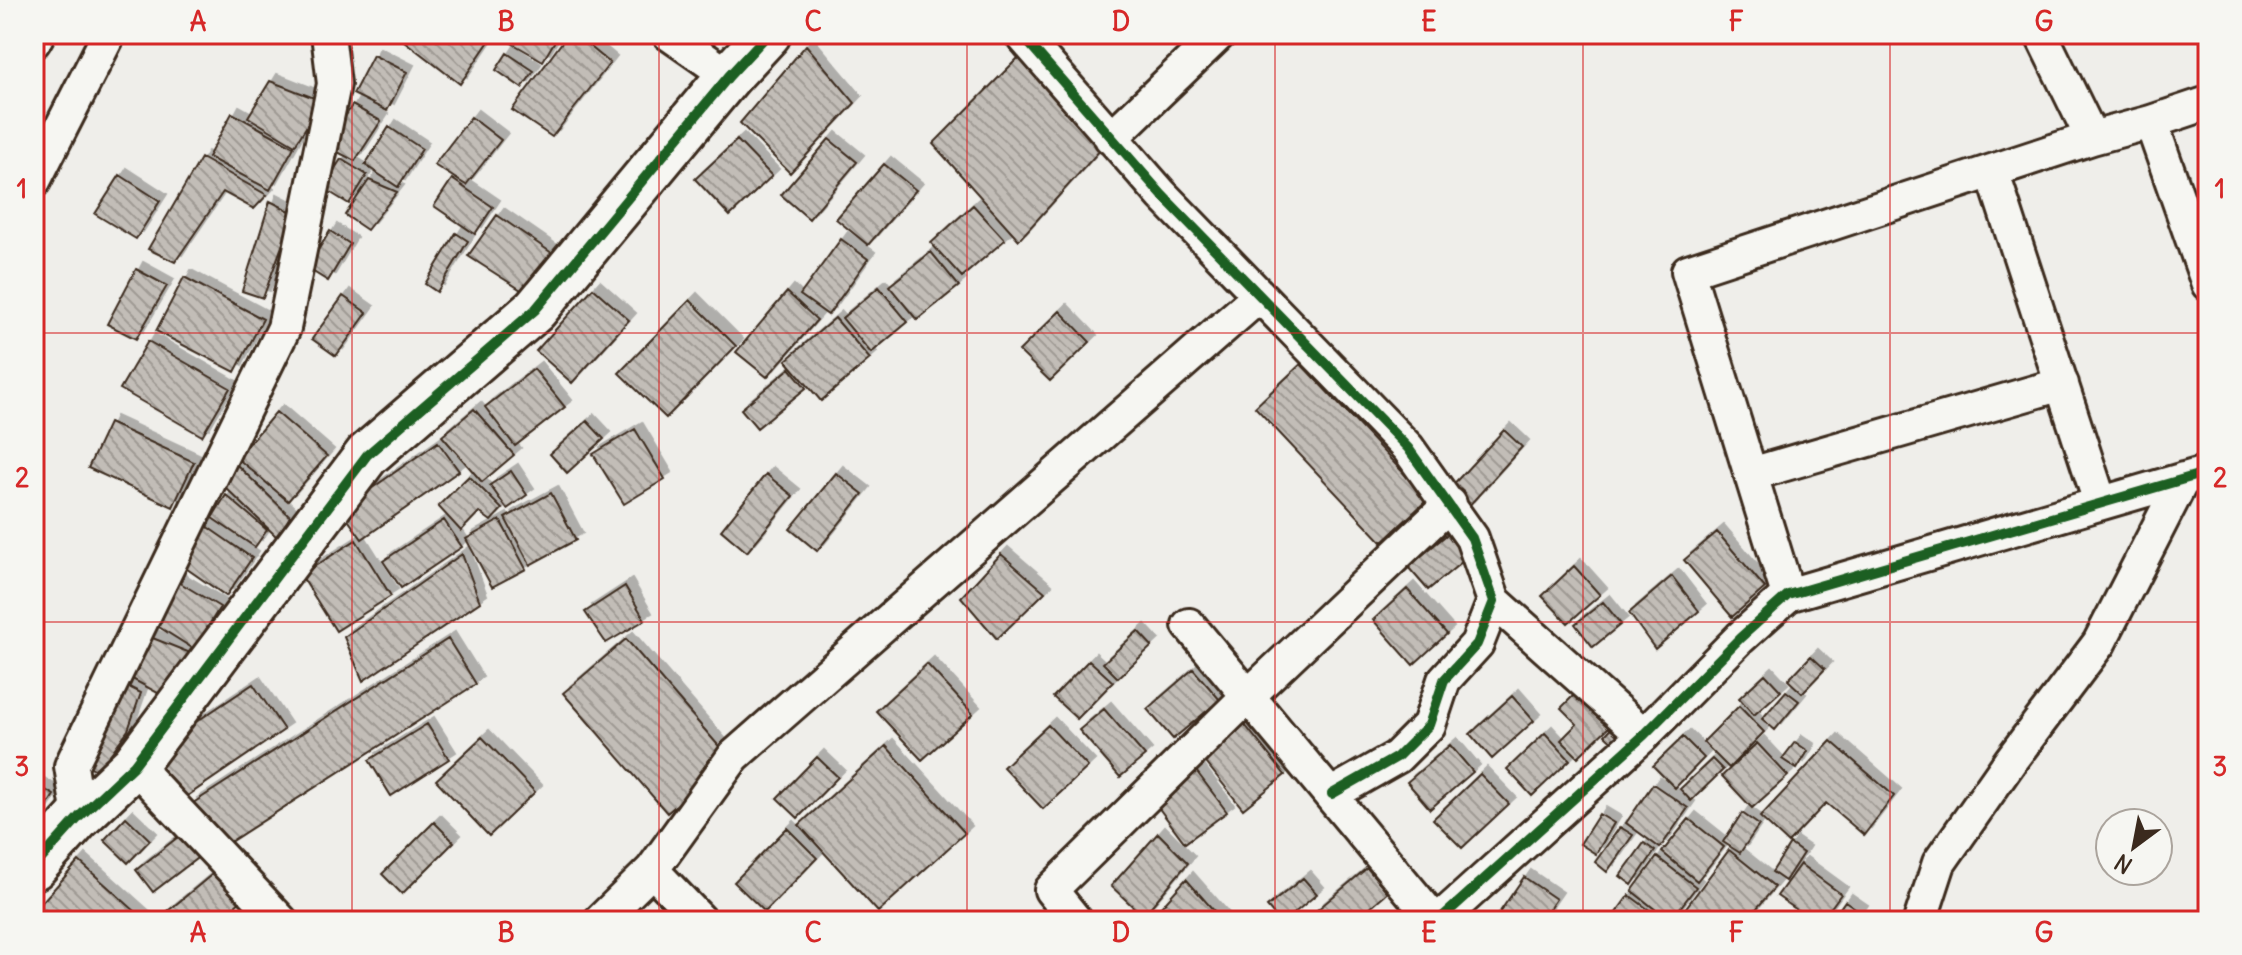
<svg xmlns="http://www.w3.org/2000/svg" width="2242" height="955" viewBox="0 0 2242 955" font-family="Delius,sans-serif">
<defs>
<pattern id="building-back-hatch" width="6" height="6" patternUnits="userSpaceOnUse" patternTransform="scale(2)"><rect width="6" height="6" fill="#c2bdb7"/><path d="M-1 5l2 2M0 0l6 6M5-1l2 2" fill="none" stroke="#9f9a94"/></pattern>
<filter id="shadow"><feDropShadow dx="7" dy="-7" stdDeviation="0" flood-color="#0004"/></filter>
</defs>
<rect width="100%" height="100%" fill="#efeeea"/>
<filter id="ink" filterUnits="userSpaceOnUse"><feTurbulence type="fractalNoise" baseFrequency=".0125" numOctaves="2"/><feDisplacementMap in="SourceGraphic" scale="16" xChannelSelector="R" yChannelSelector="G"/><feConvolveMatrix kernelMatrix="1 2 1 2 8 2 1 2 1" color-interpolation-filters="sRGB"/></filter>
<g filter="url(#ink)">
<path fill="url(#building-back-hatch)" stroke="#3b2a1e" stroke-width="2" filter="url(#shadow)" d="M173,34H195L191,42Z
M395,34H494L460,84Z
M515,34H559L543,61L510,42Z
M568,34H575L610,63L552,137L512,110Z
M806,45L855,103L790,173L740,123Z
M1027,49L1111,138L1019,240L933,144Z
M507,53L534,71L522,88L496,70Z
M373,55L407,72L387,111L353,94Z
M270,81L322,101L295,145L248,117Z
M352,105L381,121L355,161L328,147Z
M232,113L294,147L270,190L208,157Z
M471,117L501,140L466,185L434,165Z
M389,127L422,149L398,187L365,165Z
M829,139L857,162L809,219L781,195Z
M737,140L772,176L730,216L695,179Z
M201,158L267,195L254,209L223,192L175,262L148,249Z
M341,159L367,175L349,204L323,188Z
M884,164L916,190L868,245L836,219Z
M120,175L160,201L136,239L95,214Z
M452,179L493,207L475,234L434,206Z
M369,180L397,192L367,230L345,215Z
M270,201L294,213L263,298L242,291Z
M973,205L1005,240L962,277L931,243Z
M497,215L559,258L532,297L468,256Z
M330,231L350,244L328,281L307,268Z
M456,233L468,241L437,292L425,284Z
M841,239L868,259L828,315L800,295Z
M931,252L959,286L917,320L889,286Z
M136,269L167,286L136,339L107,324Z
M184,277L263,319L235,372L156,331Z
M879,287L908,322L871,353L842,318Z
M593,288L629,320L572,383L536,351Z
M787,292L817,320L767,377L736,352Z
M343,296L367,313L336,356L312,339Z
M690,300L736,346L666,418L619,373Z
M1060,311L1090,342L1050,381L1019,351Z
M835,318L870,359L821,401L786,360Z
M148,341L230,388L202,436L120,389Z
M1301,364L1428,499L1382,542L1255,407Z
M790,368L806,388L757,428L741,409Z
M534,369L565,407L515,446L485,407Z
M474,409L514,455L482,482L442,436Z
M276,412L327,456L288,501L237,458Z
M587,421L604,439L567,473L550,454Z
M109,423L194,462L173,507L88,468Z
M635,429L665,479L624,504L593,454Z
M1504,430L1522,447L1467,508L1448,490Z
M438,442L459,471L362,539L341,510Z
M237,465L290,516L279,539L223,485Z
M511,471L527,495L507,509L490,485Z
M836,473L863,494L817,551L790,529Z
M766,474L793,496L747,552L721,530Z
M469,476L502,509L491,521L479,512L461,531L438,506Z
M551,493L576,540L530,565L505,518Z
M226,495L267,530L255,547L212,518Z
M444,520L462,547L401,588L383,561Z
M500,520L526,569L492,587L466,539Z
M206,526L252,558L226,596L180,564Z
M1450,532L1469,556L1428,590L1408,567Z
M1717,532L1765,588L1732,617L1684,560Z
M356,540L391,596L336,631L301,575Z
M462,554L480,602L363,681L344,637Z
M1001,554L1045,592L997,639L961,597Z
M1574,566L1600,595L1568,623L1542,596Z
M1672,576L1699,611L1655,649L1629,613Z
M177,581L220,607L194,649L151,622Z
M625,586L645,620L606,643L585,612Z
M1407,589L1447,634L1413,665L1373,620Z
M1603,602L1621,624L1593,647L1575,624Z
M1138,631L1152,646L1118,678L1103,663Z
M145,635L193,654L165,697L125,675Z
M448,639L476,684L219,849L190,805Z
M626,639L730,759L667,813L563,693Z
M1811,656L1825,669L1802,693L1788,680Z
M1089,660L1113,682L1077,719L1053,697Z
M927,664L973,714L922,760L876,711Z
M1193,669L1220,700L1173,739L1147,709Z
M1765,674L1781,691L1754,715L1739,698Z
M123,684L141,693L128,730L98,771L80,761Z
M253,684L284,730L180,801L148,754Z
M1579,690L1613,723L1578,757L1561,740L1577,724L1561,708Z
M1786,691L1799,701L1775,730L1762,719Z
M1512,696L1534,721L1492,759L1470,734Z
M1739,706L1764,732L1729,768L1703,742Z
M1104,709L1145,756L1120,777L1079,730Z
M1241,720L1285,775L1243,809L1199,754Z
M1618,721L1631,734L1618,747L1605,735Z
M427,724L449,759L391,796L369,760Z
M1048,725L1088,767L1043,809L1003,767Z
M1545,733L1570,760L1532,796L1507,769Z
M482,737L535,792L489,836L436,780Z
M1683,737L1704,758L1675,788L1653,766Z
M1831,741L1894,796L1864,835L1826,803L1788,843L1760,817Z
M1795,742L1808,751L1797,769L1782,759Z
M1757,743L1788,776L1752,808L1722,776Z
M1450,745L1473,772L1430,809L1407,782Z
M886,746L965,833L878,912L799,825Z
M817,757L838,777L798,818L777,798Z
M1712,759L1723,770L1691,801L1680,789Z
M1194,768L1227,812L1185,843L1152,799Z
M1480,774L1509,804L1462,848L1433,819Z
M34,783L54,795L38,820L34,818Z
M1653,784L1688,808L1660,848L1626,823Z
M1742,813L1759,825L1740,853L1723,842Z
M1599,814L1614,823L1596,854L1580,844Z
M126,817L150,840L128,863L104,840Z
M1689,819L1724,847L1697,881L1662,852Z
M434,822L454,842L402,894L382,874Z
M1620,827L1633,835L1607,872L1595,862Z
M787,828L817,858L765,912L734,882Z
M187,830L205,852L153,892L136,870Z
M1158,833L1188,863L1143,916L1111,886Z
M1644,843L1655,851L1632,885L1620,876Z
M1790,844L1803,853L1785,881L1772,872Z
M1729,850L1775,887L1746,921H1676Z
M1657,857L1696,887L1670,921L1632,891Z
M79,861L146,921H34V911Z
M228,861L253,891L217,921H176L168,911Z
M1800,864L1841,894L1821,921H1813L1777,896Z
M1367,868L1388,892L1354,921H1327L1317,910Z
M1524,877L1556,899L1541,921H1505L1497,916Z
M1303,878L1317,894L1285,921H1279L1267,907Z
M1186,879L1223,921H1153L1151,918Z
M1629,895L1664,921H1610Z
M1845,901L1861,912L1855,921H1831Z"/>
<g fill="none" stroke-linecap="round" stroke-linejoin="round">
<defs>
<path id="street" d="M669,34L729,76
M1021,34L1162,195L1408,448L1472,538L1494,601L1477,644L1444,680L1429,725L1397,757L1332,794
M34,41L38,34
M2151,122L2208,284
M1111,138L1219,34
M2092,138L2151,122L2208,103
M1992,171L2100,502
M34,181L109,34
M1751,474L2062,384
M1788,595L1688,271L2092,138L2041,34
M1494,601L1644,735
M1189,625L1435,921
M134,765L281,921
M79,817L71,766L284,328L334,84L328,34
M652,870L701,921
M600,921L652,870L734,756L1259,296
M1076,921L1051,890L1248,696L1450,504
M1438,921L1644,735L1740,638L1788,595L2208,472
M1920,921L1939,863L2011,760L2099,643L2183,479"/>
<path id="secondary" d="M34,867L79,817L134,765L367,455L535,310L729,76L768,34"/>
</defs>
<use href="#street" stroke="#3b2a1e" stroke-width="38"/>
<use href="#secondary" stroke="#3b2a1e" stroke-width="50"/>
<use href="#street" stroke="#f6f6f2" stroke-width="32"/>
<use href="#secondary" stroke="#f6f6f2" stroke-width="44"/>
<defs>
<path id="cycleway" d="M1021,34L1162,195L1408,448L1472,538L1494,601L1477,644L1444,680L1429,725L1397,757L1332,794
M34,867L79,817L134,765L367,455L535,310L729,76L768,34
M1438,921L1644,735L1740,638L1788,595L2208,472"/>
</defs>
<use href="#cycleway" stroke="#f6f6f2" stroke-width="15"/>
<use href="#cycleway" stroke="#1b5e20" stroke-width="10"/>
</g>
</g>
<path fill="none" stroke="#d62828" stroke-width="2" stroke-opacity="0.55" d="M352,34V921M659,34V921M967,34V921M1275,34V921M1583,34V921M1890,34V921M34,333H2208M34,622H2208"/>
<rect width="2242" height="955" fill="none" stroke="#f6f6f2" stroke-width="88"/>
<g transform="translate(2134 847) rotate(212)"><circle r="38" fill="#f6f6f2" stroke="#aba49d" stroke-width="2"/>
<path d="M0-6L14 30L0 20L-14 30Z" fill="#3b2a1e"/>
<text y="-12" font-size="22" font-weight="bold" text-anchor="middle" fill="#3b2a1e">N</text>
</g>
<rect x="44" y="44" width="2154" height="867" fill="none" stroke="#d62828" stroke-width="3"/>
<g font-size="26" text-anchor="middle" font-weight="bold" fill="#d62828">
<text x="198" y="31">A</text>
<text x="506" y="31">B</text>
<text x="813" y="31">C</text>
<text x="1121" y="31">D</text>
<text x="1429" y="31">E</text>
<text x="1736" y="31">F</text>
<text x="2044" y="31">G</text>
<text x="22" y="198">1</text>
<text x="2220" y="198">1</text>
<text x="22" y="487">2</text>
<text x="2220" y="487">2</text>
<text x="22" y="776">3</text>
<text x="2220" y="776">3</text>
<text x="198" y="942">A</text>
<text x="506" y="942">B</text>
<text x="813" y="942">C</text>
<text x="1121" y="942">D</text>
<text x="1429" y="942">E</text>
<text x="1736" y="942">F</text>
<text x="2044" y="942">G</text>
</g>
</svg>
